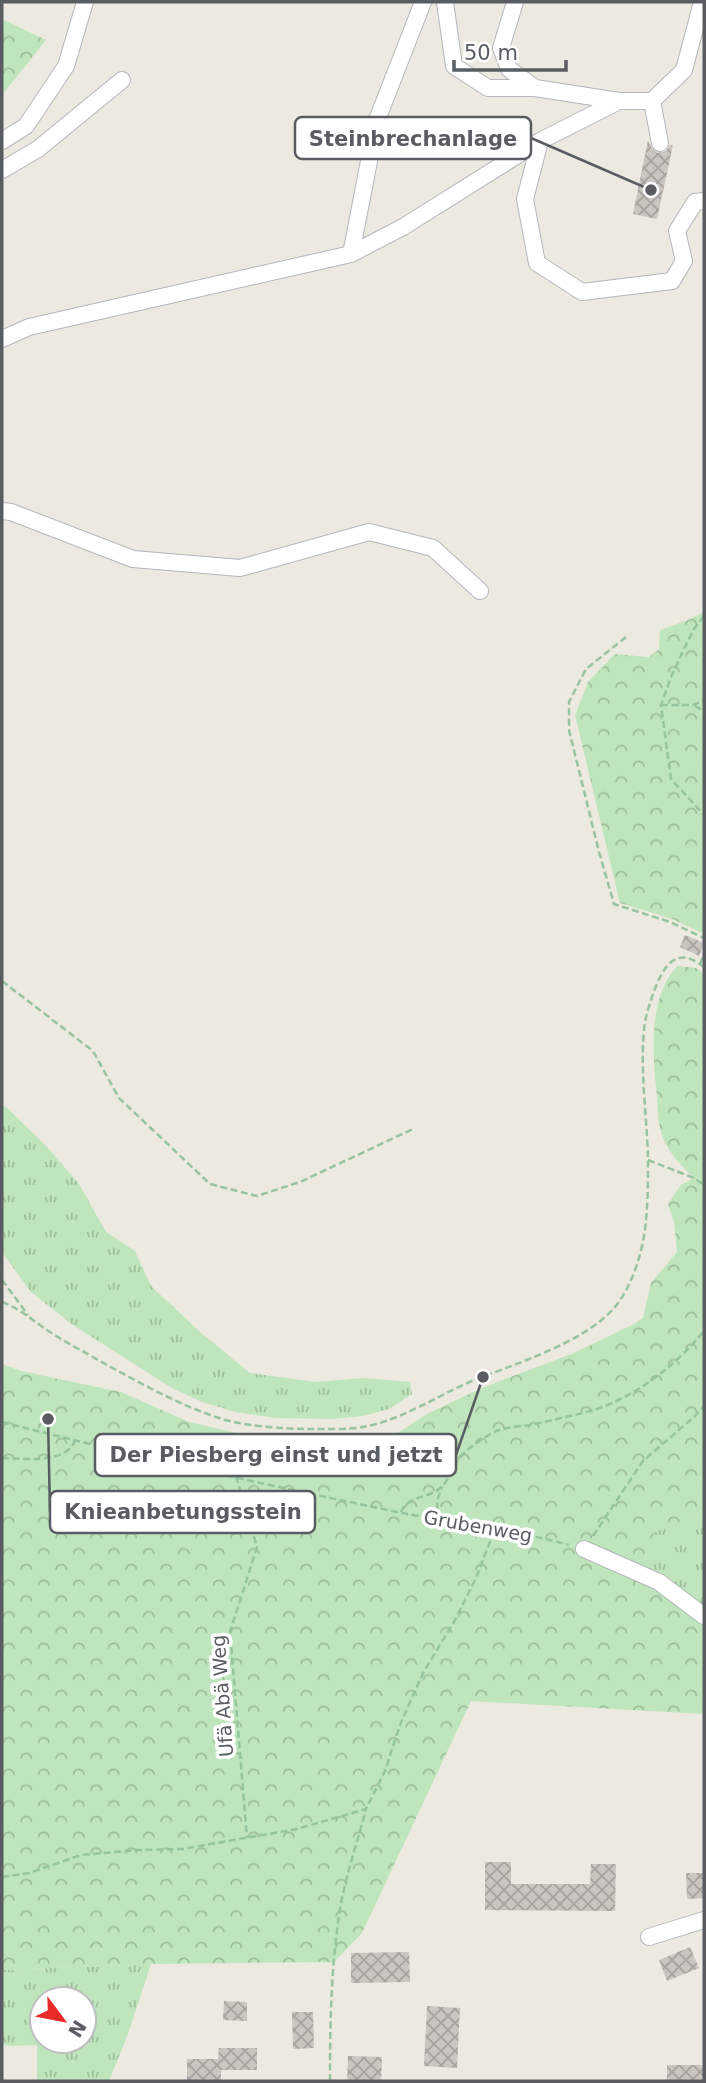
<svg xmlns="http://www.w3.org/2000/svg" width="706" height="2083" viewBox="0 0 706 2083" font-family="'DejaVu Sans',sans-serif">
<defs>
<pattern id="grass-tufts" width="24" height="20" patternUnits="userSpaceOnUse" patternTransform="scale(1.75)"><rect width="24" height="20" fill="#bee5bb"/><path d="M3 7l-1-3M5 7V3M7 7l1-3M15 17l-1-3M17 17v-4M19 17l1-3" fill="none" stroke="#9dbd9b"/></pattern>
<pattern id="forest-crowns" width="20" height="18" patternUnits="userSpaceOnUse" patternTransform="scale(1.75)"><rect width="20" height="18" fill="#bee5bb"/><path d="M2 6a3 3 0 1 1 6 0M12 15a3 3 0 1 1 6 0" fill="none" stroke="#9dbd9b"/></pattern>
<pattern id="building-cross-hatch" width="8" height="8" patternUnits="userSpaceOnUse" patternTransform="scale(1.75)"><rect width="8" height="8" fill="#c9c5bf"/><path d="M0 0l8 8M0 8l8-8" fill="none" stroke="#a6a39f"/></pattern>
</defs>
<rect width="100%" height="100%" fill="#ece9e0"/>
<path fill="url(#grass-tufts)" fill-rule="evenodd" d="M2,1106L6,1107L46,1146L79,1184L106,1232L135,1251L151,1286L200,1332L250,1373L315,1382L362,1378L410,1382L412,1394L389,1409L363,1416L332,1419L276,1418L236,1412L202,1402L172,1388L73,1325L30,1291L2,1252Z
M704,1512V1616L659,1582L645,1561L653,1533Z
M151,1964L128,2034L109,2081H37V2045L10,2046L2,2044V1970ZM42,1999H84V2041H42Z"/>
<path fill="url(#forest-crowns)" d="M2,19L46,40L2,95Z
M704,612V934L670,918L620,903L575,715L588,682L615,654L649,657L659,649L660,630L688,620Z
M677,966L696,968L704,974V1512L654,1533L645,1560L659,1582L704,1616V1714L471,1701L362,1933L334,1962L151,1964L2,1970V1364L21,1371L121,1392L189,1422L263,1439L362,1443L396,1434L427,1414L484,1387L574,1353L634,1324L643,1318L651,1283L677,1252L674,1222L668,1204L681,1185L694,1178C681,1165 668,1153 662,1135C658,1124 658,1109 657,1097C653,1056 647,999 677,966Z"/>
<path fill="url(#building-cross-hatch)" d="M648,140L652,149L657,153L666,151L670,145H673L657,219L633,214Z
M685,935L704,943L699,956L680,947Z
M485,1862H511V1884H590L591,1864H616L615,1911L485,1910Z
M686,1873H704V1898L687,1899Z
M690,1947L699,1968L667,1981L659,1960Z
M409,1952L410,1982L351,1983V1953Z
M224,2001L247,2002V2021L223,2020Z
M427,2006L460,2008L457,2068L424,2066Z
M292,2012H313L314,2048L293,2049Z
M219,2048H257V2070H221V2081H187V2059H218Z
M348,2056L382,2057L381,2081H347Z
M667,2065H704V2081H667Z"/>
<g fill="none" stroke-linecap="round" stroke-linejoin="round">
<defs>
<path id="minor" d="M445,2L454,66L488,88H535L619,101H652L684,70L702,2
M515,2L501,48L509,69L535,88
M652,101L660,143
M2,141L26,126L66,66L85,2
M540,141L619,101
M2,170L38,149L122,80
M351,254L377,120L423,2
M2,339L29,327L351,254L403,227L540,141L525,199L537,263L582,292L672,281L684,261L677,231L695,202L704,201
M2,511L11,512L133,559L240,568L369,532L433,548L480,591
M584,1549L659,1582L704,1616
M649,1937L704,1920"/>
</defs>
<use href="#minor" stroke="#b3b7bb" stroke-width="18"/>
<path stroke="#95c59f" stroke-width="2.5" stroke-dasharray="7 3.5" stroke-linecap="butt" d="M704,616L694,629L683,651L671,677L661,705L671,779L704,815
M626,637L586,669L569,702V730L599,852L614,904L670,922L704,938
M661,705H693L704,700
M695,706L704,711
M700,964L704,954
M2,981L93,1051L119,1098L210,1184L257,1196L300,1182L413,1129
M648,1160L694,1178L704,1185
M2,1280L28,1315
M2,1302C19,1308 32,1320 47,1330C63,1341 81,1350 98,1360C137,1381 176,1404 219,1418C242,1426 285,1429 309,1429C328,1429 350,1430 368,1426C405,1418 437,1396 472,1381C514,1364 584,1343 614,1308C631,1289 642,1254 645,1229C648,1206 648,1182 648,1159C647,1117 640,1073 644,1030C645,1018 649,1006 653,994C663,967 675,944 704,967
M2,1422C134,1456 268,1485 402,1513C458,1524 515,1530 569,1545
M2,1458C24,1458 64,1465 75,1441
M236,1476L257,1547L230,1632L247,1838
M401,1512C410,1494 426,1500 440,1488C448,1482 451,1470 457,1461C465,1450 486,1435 499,1430C509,1427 521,1426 531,1425C548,1421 566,1417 583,1413C629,1402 675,1367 704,1331
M438,1520L437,1501L442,1487
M593,1536L643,1461L695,1416L704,1406
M2,1877L29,1873L81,1855L138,1850L182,1849L297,1829L366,1809L385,1771L400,1725L423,1673L455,1620L476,1578L494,1531
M330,2081C330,2021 331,1962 341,1903C347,1872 358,1840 366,1809"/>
<use href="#minor" stroke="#fff" stroke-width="16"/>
</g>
<g text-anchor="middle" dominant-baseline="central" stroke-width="7" stroke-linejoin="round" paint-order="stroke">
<g font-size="19" fill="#595d61" stroke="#fff">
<text transform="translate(478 1526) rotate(10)">Grubenweg</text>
<text transform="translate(222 1696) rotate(-94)">Ufä Abä Weg</text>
</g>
</g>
<path fill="none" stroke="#595d61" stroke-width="2.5" d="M651 190L531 138M483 1377L456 1455M48 1419L50 1512"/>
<g fill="#595d61" stroke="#fff" stroke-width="2.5">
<circle cx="651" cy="190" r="7"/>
<circle cx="483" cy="1377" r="7"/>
<circle cx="48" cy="1419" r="7"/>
</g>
<g fill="#fff" stroke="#595d61" stroke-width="2.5">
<rect x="295" y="117" width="236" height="42" rx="7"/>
<rect x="95" y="1434" width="361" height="42" rx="7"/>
<rect x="50" y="1491" width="265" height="42" rx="7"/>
</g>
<g font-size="21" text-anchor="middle" font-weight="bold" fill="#595d61">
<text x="413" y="146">Steinbrechanlage</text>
<text x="276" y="1462">Der Piesberg einst und jetzt</text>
<text x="183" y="1519">Knieanbetungsstein</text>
</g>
<rect width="706" height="2083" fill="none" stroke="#595d61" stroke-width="7"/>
<g transform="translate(63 2020) rotate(122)"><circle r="33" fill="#ffffff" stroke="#bdbec0" stroke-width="2"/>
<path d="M0-5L12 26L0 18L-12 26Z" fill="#ea2a28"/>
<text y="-10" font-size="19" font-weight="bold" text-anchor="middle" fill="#595d61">N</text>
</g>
<path d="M454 60v10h112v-10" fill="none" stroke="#595d61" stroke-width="3.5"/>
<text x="464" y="60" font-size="21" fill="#595d61" stroke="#ffffff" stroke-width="5" paint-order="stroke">50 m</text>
</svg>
